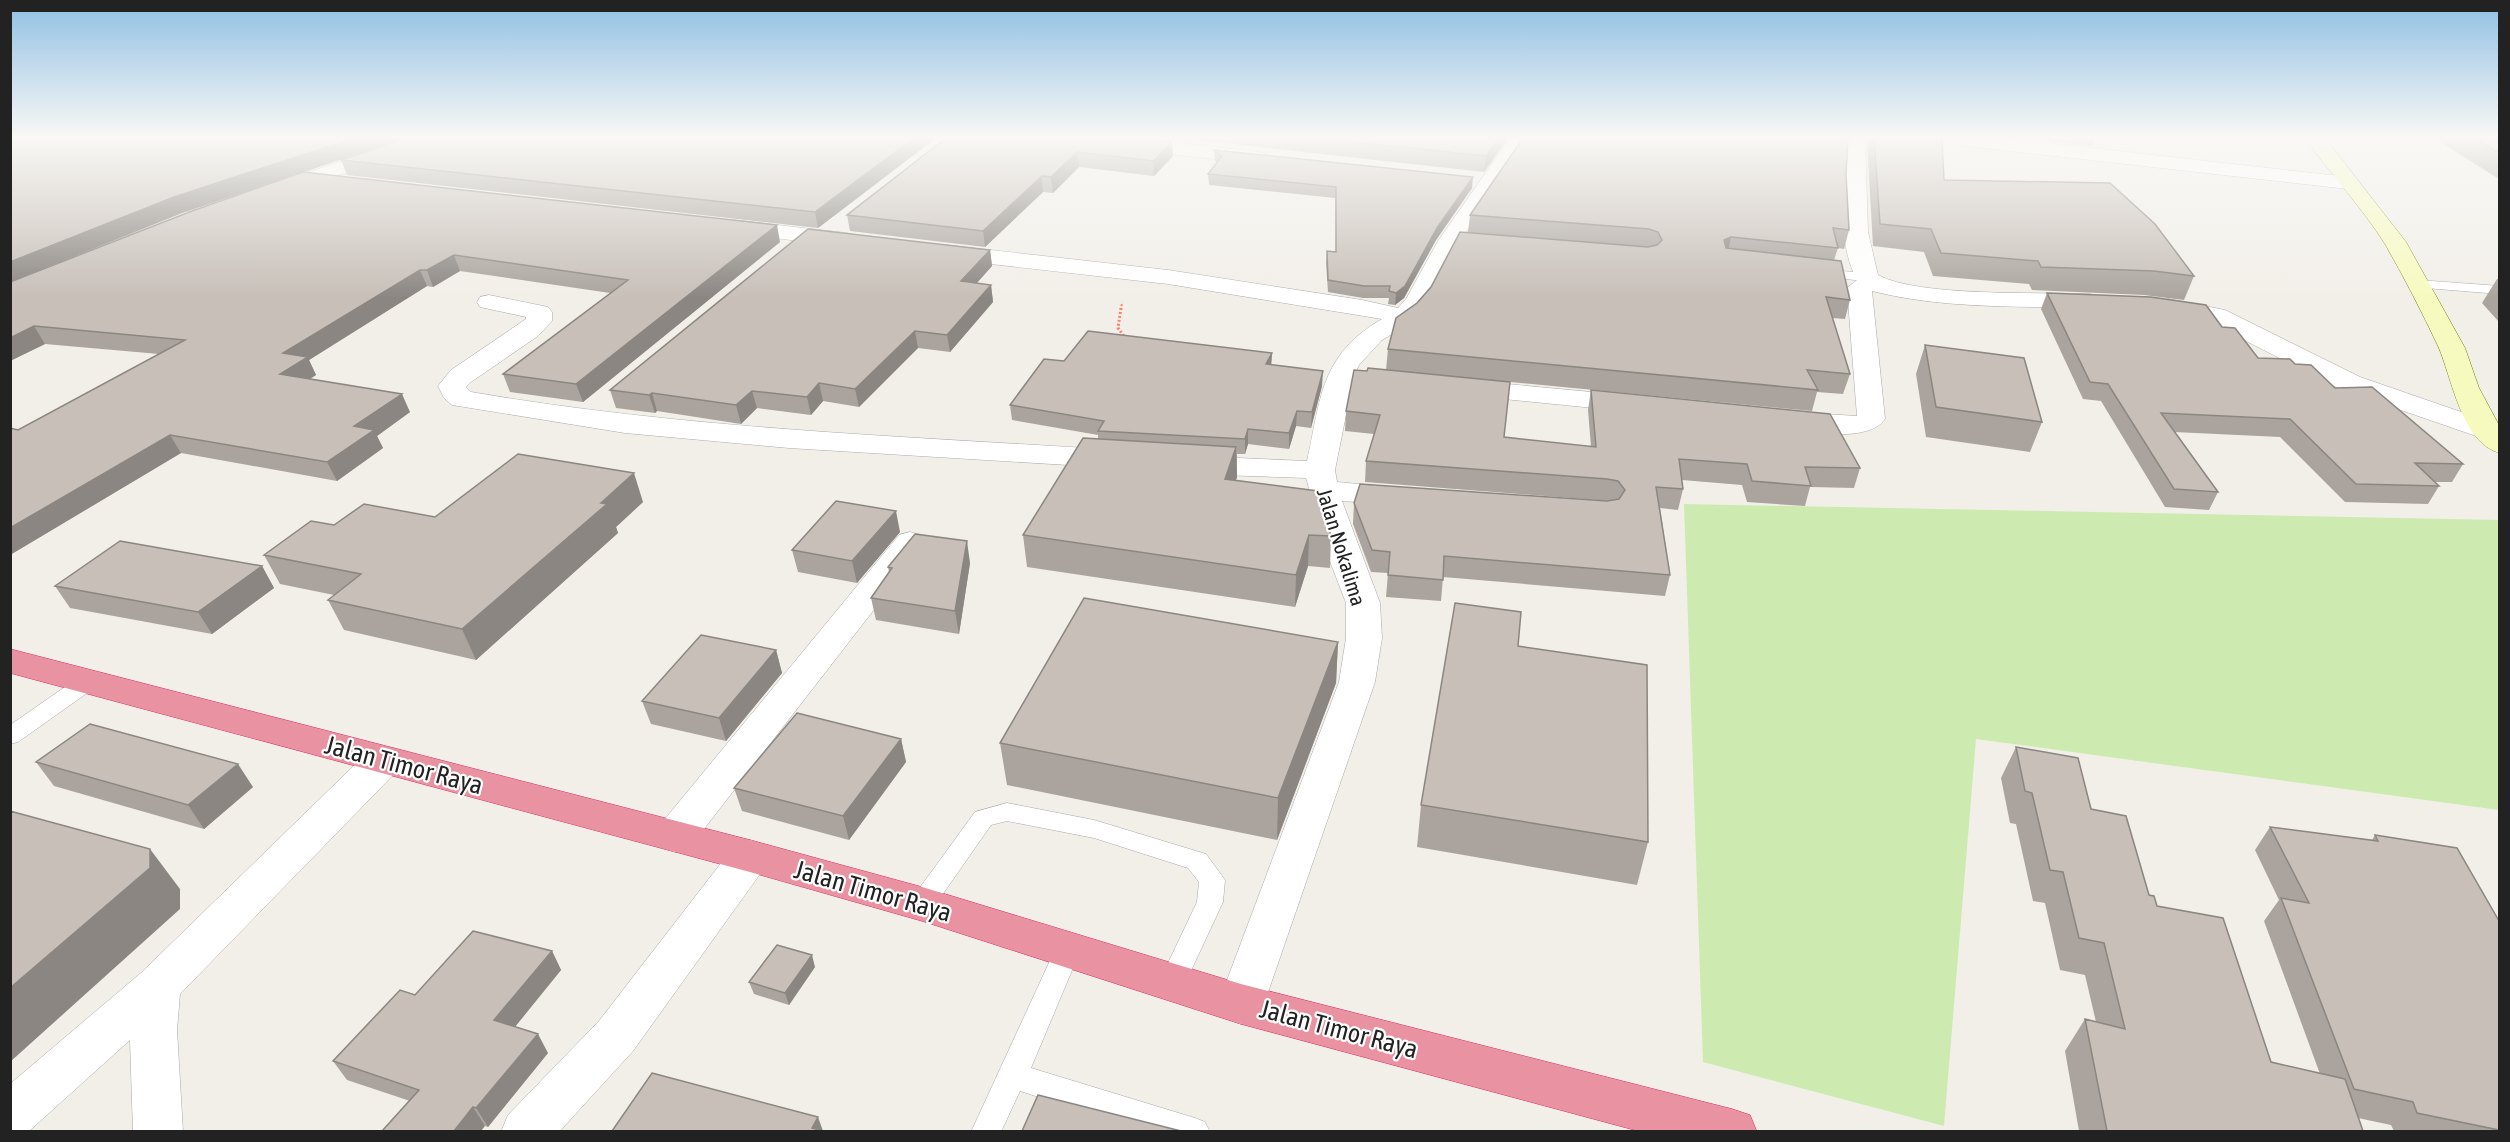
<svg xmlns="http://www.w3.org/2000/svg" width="2510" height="1142" viewBox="0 0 2510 1142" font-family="'Asap Condensed',sans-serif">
<rect width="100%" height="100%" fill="#f2efe9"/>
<path fill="#cdebb0" d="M1684,504L2499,520V810L1976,739L1944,1126L1703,1062Z"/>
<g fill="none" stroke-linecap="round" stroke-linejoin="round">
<defs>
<path id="lane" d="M1818,269L1866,273L1873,277L1866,281L1813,276L1811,273Z
M2418,280L2500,286V294L2413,287L2411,284Z
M89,674L97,676L100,681L97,686L18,742L10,744V725L81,676Z
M1007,803L1094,820L1206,854L1225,880L1223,902L1182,990L1172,993L1162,990L1159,982L1197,902L1199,882L1188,868L1094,838L1007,821L991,825L931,911L922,914L913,911L909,904L913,897L975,812Z
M1068,938L1077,941L1081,949L1031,1068L1195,1118L1205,1122L1210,1132H1149L1020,1091L1001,1132H971L1059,941Z"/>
<path id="street" d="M412,138H442L439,142L314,183H300L296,179L300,175Z
M1070,138H1135L1259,152L1266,154L1269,158L1266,162L1259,164L1080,144Z
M1510,138H1530L1460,241L1426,307L1413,322L1382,340L1359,365L1354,375L1335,470L1337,482L1413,489L1417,496L1413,503L1402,505L1342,501L1380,603L1382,638L1375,682L1264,1004L1257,1018L1241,1024L1225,1018L1218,1004L1339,682L1346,638V603L1331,564L1306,478L1192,474L1181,471L1177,465L1181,459L1192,456L1307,461C1321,398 1320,355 1382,319L1168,284L946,259L938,257L934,252L938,247L946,245L1168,270L1362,300L1398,308L1406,299L1438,241Z
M1845,138H1865L1868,232L1878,275C1918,297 2040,292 2090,294L2099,296L2102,301L2099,306L2090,308C2017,306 1943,309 1872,291L1885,419C1869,443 1807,433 1782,427L1778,421L1782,415L1792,412L1857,416L1847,288L1857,280C1835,239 1845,183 1845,138Z
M1938,138H2003L2348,177L2355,179L2359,183L2355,187L2348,189L1948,144Z
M734,220L847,233L855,235L858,240L855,245L847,247L726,232L723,227L726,222Z
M489,295L548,307L552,312V321L538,336L471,382L466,387L471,392C685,429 901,436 1117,450L1127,453L1132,459L1127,465L1117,468L789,448L625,433L452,405L444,398L438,386L451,370L526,319V317L480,307L477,302L480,297Z
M2169,299L2225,310L2360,377L2496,424L2500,431L2496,436L2486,439L2476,436L2340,389L2207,321L2160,311L2157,306L2160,301Z
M1464,380L1634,396L1644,398L1648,404L1644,410L1634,412L1454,394L1450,388L1454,382Z
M910,532L921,535L926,542L921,549L690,847L675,852L660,847L654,836L660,825L899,535Z
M384,746L398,750L403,760L398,770L180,994L177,1030L183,1132H133L130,1040L28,1132H10V1084L142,972L370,750Z
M750,840L765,845L771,856L765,867L633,1051L559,1132H501L508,1115L599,1021L735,845Z"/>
<path id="secondary" d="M2305,138H2325L2406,242L2465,348L2479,388L2500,427V453C2461,443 2452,377 2438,346C2422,312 2404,277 2385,244C2362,207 2330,174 2305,138Z"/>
<path id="highway" d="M10,649L750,840L922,887L1241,984L1732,1109L1750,1115L1757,1132H1642L1241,1024L922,921L750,872L10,673Z"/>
</defs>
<use href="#lane" stroke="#a9a9a9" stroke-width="1"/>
<use href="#street" stroke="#a9a9a9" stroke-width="1"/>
<use href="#secondary" stroke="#707d05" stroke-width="1"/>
<use href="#highway" stroke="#dc2a67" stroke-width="1"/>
<path stroke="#fa8072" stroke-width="2" stroke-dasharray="2 2" stroke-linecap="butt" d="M1121,310L1122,302"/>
<path stroke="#fa8072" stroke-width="3" stroke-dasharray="2 2" stroke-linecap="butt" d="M1121,308L1118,328L1126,339"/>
<use href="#lane" fill="#fff" fill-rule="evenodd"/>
<use href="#street" fill="#fff" fill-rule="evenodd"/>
<use href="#secondary" fill="#f7fabf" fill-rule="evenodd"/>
<use href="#highway" fill="#e892a2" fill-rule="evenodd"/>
</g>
<path fill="#aba49e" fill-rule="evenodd" d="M10,138H404L304,172L780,242L583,402L510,392L503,374L610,293L460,271L433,287L427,286L309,360L316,375L310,379L410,412L377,436L383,448L337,481L181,453L10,555V428L18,430L159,354L45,344L10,361ZM272,183L29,275L182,213Z
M407,138H936L818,228L347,175L341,160Z
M946,138L1173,156L1154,176L1079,167L1053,193L1043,192L985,247L850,231L847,215Z
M1162,138H1508L1484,172L1188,139Z
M1868,138H1942L1944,180L2194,276L2184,300L2144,295L2032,290L2029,284L1933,276L1924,252L1873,246L1867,141Z
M2046,138H2095L2092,146L2047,141Z
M2434,138H2499V179Z
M1214,150L1472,188L1436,240L1404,298L1395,305L1388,304L1389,298H1363L1328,292L1326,263L1327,251L1336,252L1335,198L1209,185L1208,174L1217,162L1215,161Z
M1846,174L1849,230L1844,249L1838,248L1834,260L1850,300L1845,319L1832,318L1850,374L1843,394L1817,392L1812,411L1386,370L1388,349L1417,303L1431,287L1468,232L1470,215Z
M990,250L992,266L977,283L991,285L993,302L950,352L918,348L859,407L823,401L811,415L757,408L741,424L657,411L655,413L616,408L610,390Z
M2497,279H2499V322L2482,303Z
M2047,293L2222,327L2258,358L2295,364L2463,464L2452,482H2435L2439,486L2428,504L2345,502L2280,437L2174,432L2218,492L2209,510L2165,507L2101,401L2083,399L2041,309Z
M1925,345L2042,422L2030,452L1926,437L1916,374Z
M1272,353L1271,365L1322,386L1311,428L1296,426L1289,449L1248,444L1245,454H1237V477L1236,480L1331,536L1330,568L1308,566L1295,607L1027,567L1023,535L1098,439V435L1012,420L1010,405L1064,361Z
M1354,370L1504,437L1591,447L1588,410L1591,390L1860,468L1854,488L1810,487L1805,506L1747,502L1742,485L1682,480L1683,489L1678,510L1660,508L1670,575L1665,596L1443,577L1441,601L1386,597L1388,573L1371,572L1353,524L1354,503L1610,501L1365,482L1366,461L1374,434L1345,431L1346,411Z
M643,502L616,527L618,533L476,660L344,630L328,600L334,595L280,584L264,555L334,525Z
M900,532L857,583L798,572L792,550Z
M970,563L959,634L876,620L871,598L889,572L888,567Z
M262,566L274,588L212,634L70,608L55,586Z
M1338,642L1336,683L1277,840L1007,785L1000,743Z
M1518,646L1648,842L1637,885L1417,847L1421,805Z
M776,650L782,673L726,741L651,724L642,701Z
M901,739L906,762L849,840L742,811L734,788Z
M2016,747L2091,809L2157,906L2271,1062L2320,1074L2264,921L2279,900L2255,850L2270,827L2372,840L2375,835L2499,921V1131H2394L2391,1125L2358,1118L2363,1131H2079L2065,1051L2085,1019L2096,1022L2085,975L2060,970L2045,903L2033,901L2016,824L2010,823L2001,778Z
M36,762L253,787L204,829L54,786Z
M552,951L561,970L515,1027L548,1053L488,1127L347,1080L333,1061L415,995Z
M815,967L789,1005L754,994L749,982Z"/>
<path fill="#8b8681" d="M354,138H404L182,213L10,282V262L174,197Z
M914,138H936L818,228L815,212Z
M1499,138H1508L1484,172L1486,156Z
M1172,141L1173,156L1154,176V161Z
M1077,152L1079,167L1053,193L1051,177Z
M1042,176L1043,192L985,247L983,231Z
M1473,177L1472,188L1436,240L1404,298L1395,305L1396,293L1437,228Z
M777,225L780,242L583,402L576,384Z
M1731,237L1727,256L1724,240Z
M990,250L992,266L963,298L961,281Z
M454,255L460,271L433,287L427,270Z
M420,270L427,286L309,360L316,375L289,392L280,374L283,353Z
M991,285L993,302L950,352L947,335Z
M34,326L45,344L10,361V338Z
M915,331L918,348L859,407L855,389Z
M1272,353L1271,368L1266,364Z
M1323,371L1322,386L1311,428L1312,412Z
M819,383L823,401L811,415L807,397Z
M752,391L757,408L741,424L736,405Z
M652,393L657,411L655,413L649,395Z
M402,394L410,412L377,436L383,448L337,481L327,462L354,426Z
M1297,411L1296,426L1289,449V433Z
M1248,429V444L1245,454V439Z
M170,435L181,453L10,555V528Z
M1236,447L1237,477L1225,510V479Z
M634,473L643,502L616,527L618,533L476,660L462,629Z
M896,511L900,532L857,583L852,561Z
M1309,535L1308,566L1295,607L1296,575Z
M967,541L970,563L959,634L955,611Z
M262,566L274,588L212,634L198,612Z
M1338,642L1336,683L1277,840L1278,798Z
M776,650L782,673L726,741L719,718Z
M901,739L906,762L849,840L843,816Z
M238,764L253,787L204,829L188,805Z
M150,849L180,889V909L10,1062V988Z
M552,951L561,970L505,1039L494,1020Z
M812,955L815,967L789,1005L785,993Z
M538,1034L548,1053L488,1127L476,1108Z
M473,1107L485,1126L481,1131H454Z
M818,1117L823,1131L812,1128Z"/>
<path fill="#c7bfb8" stroke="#8b8681" stroke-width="1.5" d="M10,138H354L174,197L10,262Z
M407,138H914L815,212L341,160Z
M946,138H1143L1172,141L1154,161L1077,152L1051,177L1042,176L983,231L847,215Z
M1316,138H1499L1486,156Z
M1523,138H1848L1846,174L1849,230L1833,228L1838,248L1731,237L1724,240L1726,248L1841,261L1850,300L1826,297L1850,374L1807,370L1818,390L1388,349L1396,318L1417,303L1431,287L1460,232L1648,247L1657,245L1662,240L1658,232L1649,229L1470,215Z
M1874,138H1942L1944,180L2110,183L2155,224L2194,276L2154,271L2041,267L2038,261L1941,253L1931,229L1880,224Z
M2474,138H2499V153Z
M1214,150L1473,177L1437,228L1405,286L1396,293L1389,291L1390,286H1364L1328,280L1327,251L1336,252V187L1208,174L1222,156Z
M303,172L777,225L576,384L503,374L628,280L454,255L427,270H420L283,353L308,357L280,374L402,394L354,426L374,430L327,462L170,435L10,528V428L18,430L185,340L34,326L10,338V282L192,211Z
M808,229L990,250L961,281L991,285L947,335L915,331L855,389L819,383L807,397L752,391L736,405L652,393L649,395L610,390Z
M2047,293L2151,297L2206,305L2222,327L2235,328L2258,358L2290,359L2295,364L2311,365L2335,388L2372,387L2463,464L2415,463L2439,486L2356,484L2290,419L2161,413L2218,492L2174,489L2108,384L2090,382Z
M1088,331L1272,353L1266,364L1323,371L1312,412L1297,411L1289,433L1248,429L1245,439L1098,431L1104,421L1010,405L1044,359L1064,361Z
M1925,345L2024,358L2042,422L1936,407Z
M1368,368L1510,382L1504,437L1596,447L1591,390L1830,414L1860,468L1805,467L1811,486L1752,481L1747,464L1679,459L1683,489L1656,487L1670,575L1444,556L1443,580L1388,575L1390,552L1372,550L1354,503L1360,484L1607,501L1619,499L1625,490L1618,481L1607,479L1366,461L1380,415L1346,411L1354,370L1367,371Z
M1083,438L1236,447L1225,479L1318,491L1331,536L1309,535L1296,575L1023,535Z
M518,454L634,473L601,503L607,504L462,629L328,600L361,574L264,555L311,521L334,525L364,504L435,517Z
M836,501L896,511L852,561L792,550Z
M915,534L967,541L955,611L871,598L892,568L888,567Z
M120,541L262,566L198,612L55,586Z
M1084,598L1338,642L1278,798L1000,743Z
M1455,603L1521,612L1518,646L1647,665L1648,842L1421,805Z
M701,635L776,650L719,718L642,701Z
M797,713L901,739L843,816L734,788Z
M90,724L238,764L188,805L36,762Z
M2016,747L2078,758L2091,809L2126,816L2149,895L2154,896L2157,906L2223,918L2271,1062L2345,1079L2363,1131H2107L2085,1019L2125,1029L2104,943L2079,938L2063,872L2050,870L2032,793L2025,791Z
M10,811L150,849V868L10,988Z
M2270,827L2378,841L2375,835L2457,848L2499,921V1130L2417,1113L2413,1102L2354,1089L2281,898L2309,903Z
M473,931L552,951L494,1020L538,1034L476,1108L473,1107L454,1131H382L419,1090L333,1061L400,990L415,995Z
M777,945L812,955L785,993L749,982Z
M652,1073L818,1117L812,1128L822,1131H612Z
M1038,1095L1181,1131H1022Z"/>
<linearGradient id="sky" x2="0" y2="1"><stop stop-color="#8fc0e4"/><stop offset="0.46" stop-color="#f9f8f5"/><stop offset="1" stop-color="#f9f8f5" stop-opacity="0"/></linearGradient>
<rect width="2510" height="298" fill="url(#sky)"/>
<g text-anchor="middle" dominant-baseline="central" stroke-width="4.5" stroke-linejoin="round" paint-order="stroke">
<g font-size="21" fill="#222" stroke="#fff">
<text transform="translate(1342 547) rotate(73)">Jalan Nokalima</text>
</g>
<g font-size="26" fill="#222" stroke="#fff">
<text transform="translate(404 765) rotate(15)">Jalan Timor Raya</text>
<text transform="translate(873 891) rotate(16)">Jalan Timor Raya</text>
<text transform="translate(1339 1029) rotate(15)">Jalan Timor Raya</text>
</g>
</g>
<rect width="2510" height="1142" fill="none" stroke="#222222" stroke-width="24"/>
</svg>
